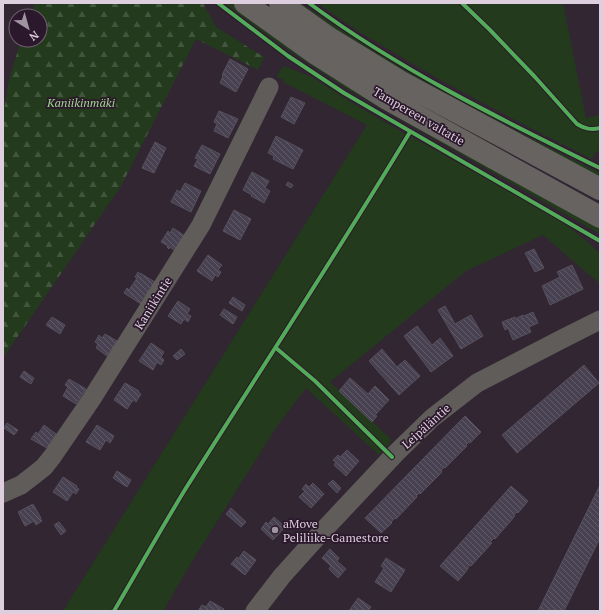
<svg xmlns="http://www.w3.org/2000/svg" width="603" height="614" viewBox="0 0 603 614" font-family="'PT Serif',serif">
<defs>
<pattern id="forest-firs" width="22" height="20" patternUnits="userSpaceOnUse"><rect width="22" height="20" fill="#233b1c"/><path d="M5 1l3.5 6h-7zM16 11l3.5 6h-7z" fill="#42563d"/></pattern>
<pattern id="building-back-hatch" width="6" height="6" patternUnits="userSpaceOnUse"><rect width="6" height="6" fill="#484151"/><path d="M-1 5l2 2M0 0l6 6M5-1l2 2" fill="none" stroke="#625b6a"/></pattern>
</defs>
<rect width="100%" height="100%" fill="#312632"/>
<path fill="#233b1c" d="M224,3H233L280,38L600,225V234L344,87L275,41Z
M295,3H300L346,33L407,71L515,130L600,173V179L404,75Z
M317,3H563L586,118L600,115V150L596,152L592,159C518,122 444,84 373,40C354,29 335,15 317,3Z
M284,66L312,77L349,101L386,123L560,219L600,253V284L543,235L466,271L330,382L392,440L379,455L306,388L277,426L191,563L163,611H63L367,125L283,82L284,80L277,77L280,70Z"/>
<path fill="url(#forest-firs)" d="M35,3H203L216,27L264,57L258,70L196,39L121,186L3,358V115L9,80L21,40H40V16H30Z"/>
<path fill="url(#building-back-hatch)" stroke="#56505c" d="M230,59L248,69L236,92L220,83L223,76L222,75Z
M291,97L305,103L294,124L281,117Z
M219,111L238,119L228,138L214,131L217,124L214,122Z
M276,136L303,150L293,169L273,159L274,156L268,153Z
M155,142L166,148L154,173L142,168Z
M202,145L220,154L210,174L194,166L198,159L195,158Z
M252,172L269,181L265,188L270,191L264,203L251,196L252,195L243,190Z
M288,182L293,185L291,188L286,185Z
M185,183L201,191L191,212L171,202L177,190L180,192Z
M234,210L251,219L240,240L223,231Z
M173,228L185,236L175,251L170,247L169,249L167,247L168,246L161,242L168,231L170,233Z
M534,249L544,268L535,272L525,253Z
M208,255L222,265L218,270L221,272L218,277L215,275L212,281L197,271Z
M572,265L583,289L550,305L542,286L560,277L557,272Z
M138,272L140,274V273L155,282L141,304L124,293L127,288L129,290L137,278L135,277Z
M233,297L245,305L242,311L229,303Z
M178,301L190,309L187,314L191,316L188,322L184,319L181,324L168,316Z
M445,306L455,324L471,315L483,336L461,349L438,310Z
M224,309L237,317L233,324L220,315Z
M533,312L538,323L529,327L531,332L513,340L508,328L505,330L502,322L515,317V319L523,315L524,316Z
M52,317L65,325L60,334L46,325Z
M417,326L432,345L440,338L453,356L431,372L404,336Z
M105,334L117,341L107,356L96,348L98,344L95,342L99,335L102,338Z
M151,343L164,352L161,357L164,360L161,365L157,362L153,370L139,361Z
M181,349L185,354L177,360L173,356Z
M382,349L397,367L405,360L420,376L399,395L369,361Z
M584,365L599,383L517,453L502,435Z
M24,371L34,378L31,384L20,377Z
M350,378L368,394L375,386L389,400L375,415L377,416L372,422L339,391Z
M69,379L86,389L76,404L63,396L68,387L65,385Z
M125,383L139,391L138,392L141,394L136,402L133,400L127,409L114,400Z
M465,416L481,432L470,443L469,442L466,445L467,446L445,468L444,467L441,471L442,472L420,494L419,493L416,496L417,497L396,519L395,518L391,522L392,523L381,533L365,518Z
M7,423L18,430L14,435L4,428Z
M44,425L56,434L47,448L31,439L36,432L38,434Z
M97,425L114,436L110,443L106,440L100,450L86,442Z
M347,450L359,461L346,476L334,465L336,462L333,460L338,455L340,457Z
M117,471L131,480L127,487L113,478Z
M63,477L77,486L76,487L79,489L76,494L73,492L67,501L53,492Z
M333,480L341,488L337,493L328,484Z
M313,483L324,494L311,508L299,497L305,491L302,489L306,484L309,487Z
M600,485V538L564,611H538Z
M511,486L528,501L518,513L517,512L514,515L515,516L495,539L494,538L490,542L492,543L471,566L470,565L467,569H468L458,581L440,566Z
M33,504L41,518H40L42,521L36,525L34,521L25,526L18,512Z
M231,508L246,522L241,527L226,514Z
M274,517L285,527L273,540L261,529L266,522L268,524Z
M59,522L66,531L61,535L54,525Z
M330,549L339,558L337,561L346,569L338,578L329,569L331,566L322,558Z
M244,551L256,560L245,575L231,564L237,557L238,559Z
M386,558L405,570L391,592L375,582L384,568L381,566Z
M358,598L371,607L368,611H349Z
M210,601L224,609L222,611H198L202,605L206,607Z"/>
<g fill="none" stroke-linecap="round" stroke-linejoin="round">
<path stroke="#5f5c5a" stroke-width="19" d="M3,493L21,485L34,475L44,467L52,457L91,400L201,225L269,87
M255,611L282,576L318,536L396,453L432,418L477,383L564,338L600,320"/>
<path stroke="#676361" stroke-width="22" d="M245,3L316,54L387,99L600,217
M280,3L329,38L401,82L600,189"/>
<defs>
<path id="cycleway" d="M218,3L288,56L344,93L600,241
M309,3C398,69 500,119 600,168
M462,3L490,30L535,77L577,124C585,129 591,130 600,128
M276,348L315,381L392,457
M114,611C138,570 161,529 186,488C261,369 338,252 410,132"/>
</defs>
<use href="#cycleway" stroke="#2c182c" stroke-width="6"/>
<use href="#cycleway" stroke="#51ab58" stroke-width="4"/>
</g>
<circle fill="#a194a1" stroke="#2c182c" stroke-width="1.5" cx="275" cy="530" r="4"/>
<g text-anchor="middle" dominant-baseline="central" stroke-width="3.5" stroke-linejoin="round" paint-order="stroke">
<g font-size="12" font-style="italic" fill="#9dda8d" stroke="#2c182c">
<text x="81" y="102">Kaniikinmäki</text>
</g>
<g font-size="12" fill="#ddcfdd" stroke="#2c182c">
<text transform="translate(419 116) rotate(30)">Tampereen valtatie</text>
<text transform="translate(153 303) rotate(-58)">Kaniikintie</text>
<text transform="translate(426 426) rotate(-42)">Leipäläntie</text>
</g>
<g font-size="12" fill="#ddcfdd" stroke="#2c182c" text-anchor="start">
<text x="283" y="523">aMove<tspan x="283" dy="14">Peliliike-Gamestore</tspan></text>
</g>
</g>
<rect width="603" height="614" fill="none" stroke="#ddcfdd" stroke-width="8"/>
<g transform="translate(28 28) rotate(143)"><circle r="19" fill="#2c182c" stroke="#736173"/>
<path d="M0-3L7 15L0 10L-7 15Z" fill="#a194a1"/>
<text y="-6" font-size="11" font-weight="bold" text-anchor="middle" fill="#ddcfdd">N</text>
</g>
</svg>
